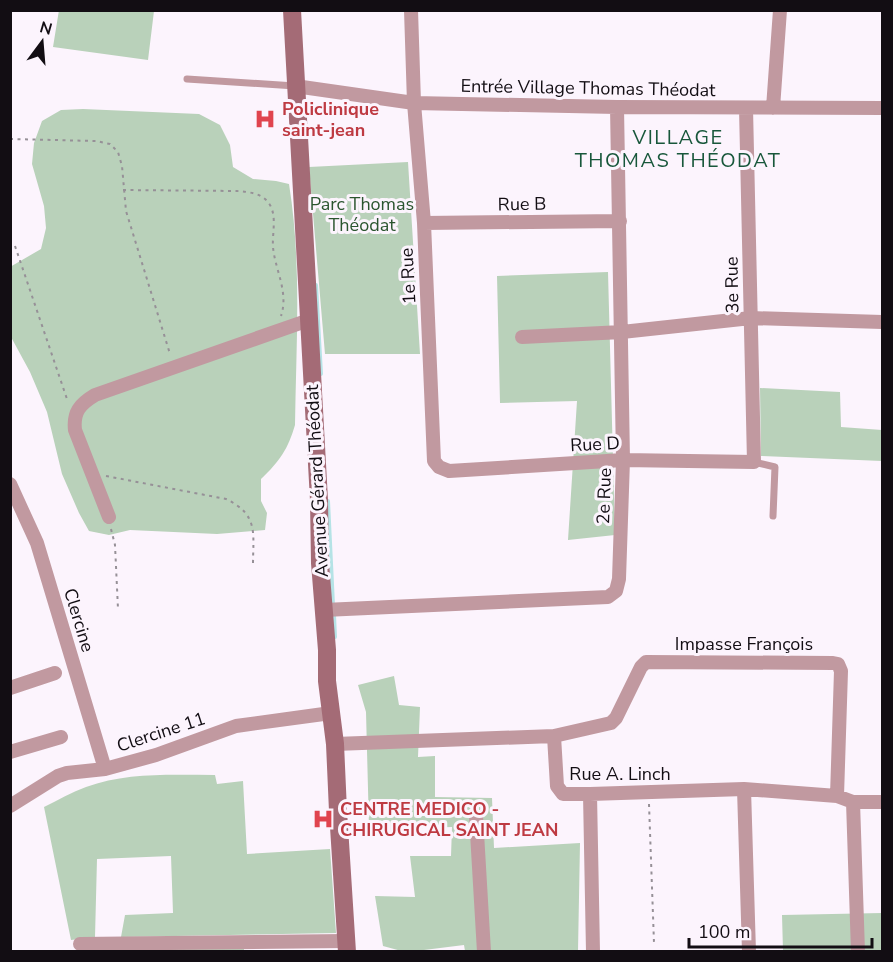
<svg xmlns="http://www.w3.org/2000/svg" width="893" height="962" viewBox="0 0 893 962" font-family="'Nunito Sans',sans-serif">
<rect width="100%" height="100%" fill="#fcf4fd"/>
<path fill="#b9d1ba" d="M59,10L154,11L148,60L53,47Z
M83,109L199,114L220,125L230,145L233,167L253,179L276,181L289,184C302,264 296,345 295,425C288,449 280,461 261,479V501L267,513L265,530L217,534L130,530L109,535L89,531L79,513L62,474L47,412L30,372L11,337L10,267L41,249L46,228L44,206L32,164L34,143L42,121L61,110Z
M408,162L420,354H325L309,167Z
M608,272L615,535L568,540L577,401L500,403L497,276Z
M760,388L840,392L841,427L882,430V461L761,456Z
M394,676L399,705L420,707L418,757L435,756V797L492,798L494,848L580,843L578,951H465L464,945L416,951L405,952L383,946L375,896L415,897L410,856H451L452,827L423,828L395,831L369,827L366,712L358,685Z
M215,775L217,784L243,781L247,854L330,849L336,933L121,937L125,915L173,913L171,856L97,859L95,937L71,940L44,807C58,800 72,792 86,787C127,772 172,775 215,775Z
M882,913V951H783L782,915Z
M244,947V951H77Z"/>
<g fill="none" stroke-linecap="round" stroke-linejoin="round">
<path stroke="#b5e3e6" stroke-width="4" d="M316,285L321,374
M328,501L333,605
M334,615L335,637"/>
<path stroke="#969097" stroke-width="2" stroke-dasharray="3 4.5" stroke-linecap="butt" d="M10,139L96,141L110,144L118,152L122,166L126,211L170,354
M123,190L237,191C249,192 263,193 270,205C277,217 272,234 273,247C275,270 289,292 281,316
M15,246L68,402
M106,476L226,499C259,515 253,533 253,565
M111,529L115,545L118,609
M649,804L654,943"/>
<path stroke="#c199a0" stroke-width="7" d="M187,79L295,86
M754,462L775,467L773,516"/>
<path stroke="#c199a0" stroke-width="14" d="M411,10L414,103L424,223L434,461L439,467L449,471L623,460L754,462L746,108
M295,86L414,103L617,107L882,108
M773,108L780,10
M424,223L620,221
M522,337L622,332L751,318L882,322
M10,484L37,543L105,769
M109,517L75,430C73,412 80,404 95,395L309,320
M324,610L608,597L616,591L619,579L623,460L617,107
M10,688L55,673
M554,736L611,723L616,718L641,667L646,662L833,663L838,664L841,671L837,796
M335,744L554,736L557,786L563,794H590L744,789L837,796L853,802H882
M10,752L61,737
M744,789L749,952
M590,794L593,952
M853,802L858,952
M10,806L58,776L67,773L105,769L156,755L236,726L331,713
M476,816L484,952
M80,944L346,941"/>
<path stroke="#a46b76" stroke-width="18" d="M292,10L319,500L320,563L327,650V681L335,744L338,811L347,952"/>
</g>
<defs>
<symbol id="hospital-bare" viewBox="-9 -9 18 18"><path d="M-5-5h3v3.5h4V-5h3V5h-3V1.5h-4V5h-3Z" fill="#e0444e" stroke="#fcf4fd" stroke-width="2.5" paint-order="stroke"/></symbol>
</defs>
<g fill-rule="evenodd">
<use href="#hospital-bare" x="250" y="104" width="30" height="30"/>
<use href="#hospital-bare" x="308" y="804" width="30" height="30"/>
</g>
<g text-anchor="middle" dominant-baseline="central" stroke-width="6" stroke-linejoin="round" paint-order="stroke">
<g font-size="18" fill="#120d13" stroke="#fcf4fd">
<text transform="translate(588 88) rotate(1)">Entrée Village Thomas Théodat</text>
<text transform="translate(522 204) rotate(-1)">Rue B</text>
<text transform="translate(408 276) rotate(-93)">1e Rue</text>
<text transform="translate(732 285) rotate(-91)">3e Rue</text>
<text transform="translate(595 444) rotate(-3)">Rue D</text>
<text transform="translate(317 481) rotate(-93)">Avenue Gérard Théodat</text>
<text transform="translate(604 496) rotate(-88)">2e Rue</text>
<text transform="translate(79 620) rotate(73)">Clercine</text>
<text x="744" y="644">Impasse François</text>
<text transform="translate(161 732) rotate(-18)">Clercine 11</text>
<text x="620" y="774">Rue A. Linch</text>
</g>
<g font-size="18" font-weight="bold" fill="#be3a42" stroke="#fcf4fd" text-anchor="start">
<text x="282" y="109">Policlinique<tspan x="282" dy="21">saint-jean</tspan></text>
<text x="340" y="809">CENTRE MEDICO -<tspan x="340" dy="21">CHIRUGICAL SAINT JEAN</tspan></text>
</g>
<g font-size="18" fill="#2b552f" stroke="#fcf4fd">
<text x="362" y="204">Parc Thomas<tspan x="362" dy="21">Théodat</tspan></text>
</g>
<g font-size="20" letter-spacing="1.5" fill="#18573b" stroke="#fcf4fd">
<text x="678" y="137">VILLAGE<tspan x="678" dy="23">THOMAS THÉODAT</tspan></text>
</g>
</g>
<rect width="893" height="962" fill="none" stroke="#120d13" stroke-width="24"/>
<g transform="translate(42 42) rotate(16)" stroke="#fcf4fd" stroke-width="4.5" paint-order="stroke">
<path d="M0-4.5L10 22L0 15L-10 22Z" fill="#120d13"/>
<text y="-9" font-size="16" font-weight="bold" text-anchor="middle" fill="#120d13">N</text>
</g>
<path d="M689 938v9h183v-9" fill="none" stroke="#120d13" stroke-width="3"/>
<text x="698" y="938" font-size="18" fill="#120d13" stroke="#fcf4fd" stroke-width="4.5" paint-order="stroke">100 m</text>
</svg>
